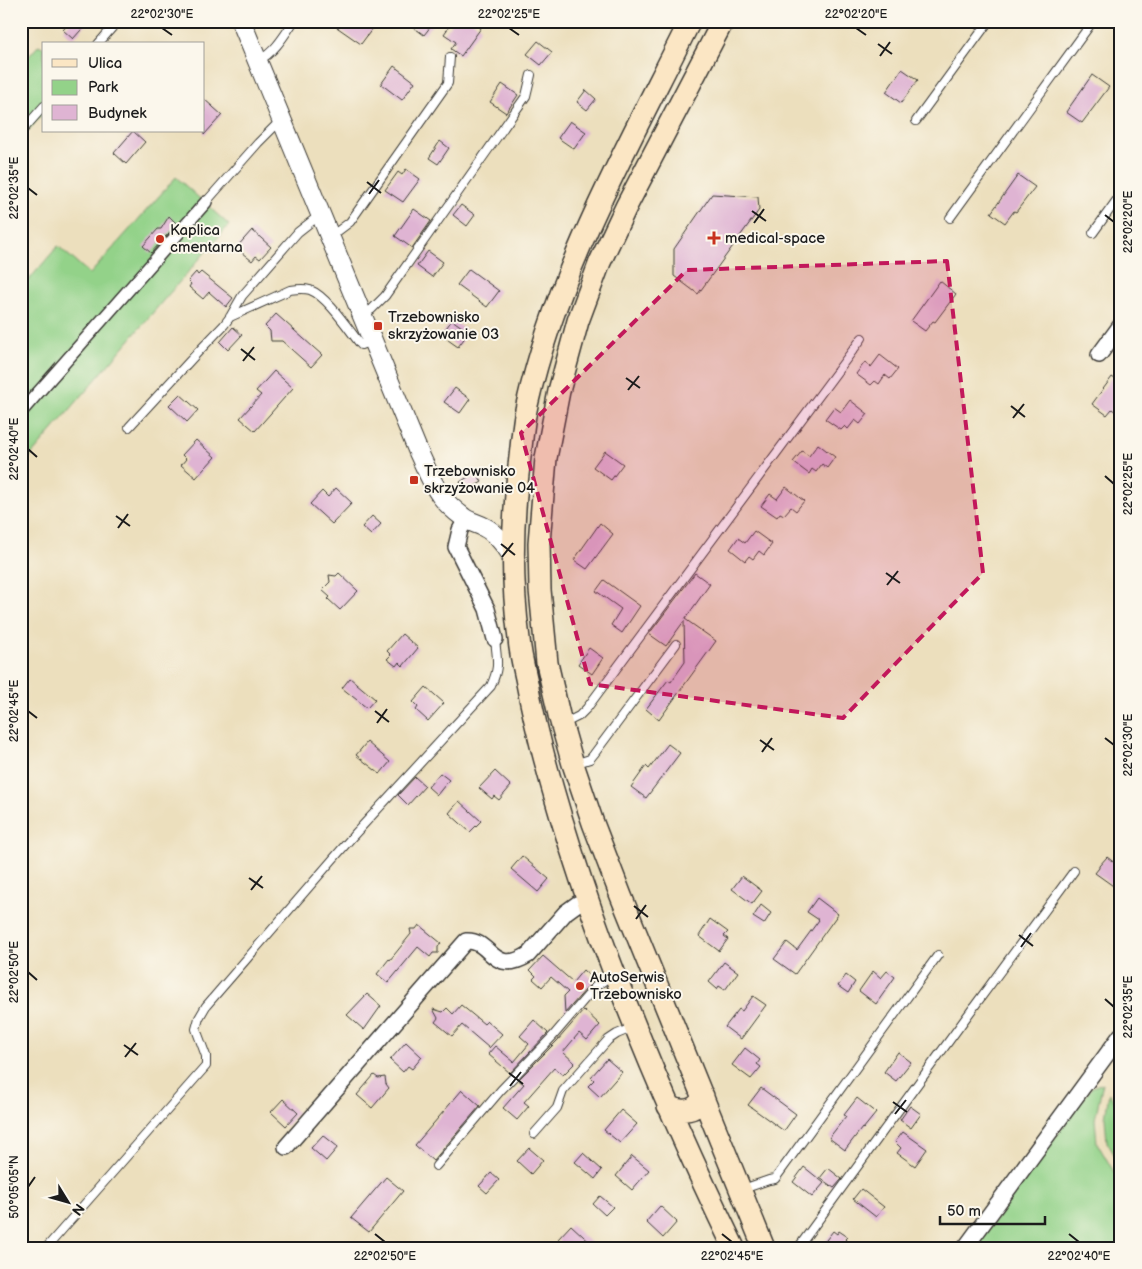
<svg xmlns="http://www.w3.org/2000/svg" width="1142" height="1269" viewBox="0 0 1142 1269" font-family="'Balsamiq Sans',sans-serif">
<rect width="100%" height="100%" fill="#fbf7ec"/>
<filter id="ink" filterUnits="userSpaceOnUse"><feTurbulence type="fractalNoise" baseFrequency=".02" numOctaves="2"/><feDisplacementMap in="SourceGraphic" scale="10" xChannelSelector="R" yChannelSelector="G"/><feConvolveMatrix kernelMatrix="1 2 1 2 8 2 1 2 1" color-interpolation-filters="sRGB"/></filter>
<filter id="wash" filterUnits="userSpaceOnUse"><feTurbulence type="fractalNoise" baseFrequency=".0096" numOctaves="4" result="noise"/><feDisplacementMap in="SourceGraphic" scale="20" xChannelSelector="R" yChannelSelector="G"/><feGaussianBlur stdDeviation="1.12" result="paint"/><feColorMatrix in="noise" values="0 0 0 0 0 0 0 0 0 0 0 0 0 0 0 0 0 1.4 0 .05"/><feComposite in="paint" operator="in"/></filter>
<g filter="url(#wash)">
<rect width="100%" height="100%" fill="#ecdfbd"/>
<path fill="#93d289" stroke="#587752" d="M39,45L44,48V112L29,130L21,123V65Z
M176,177L229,225L162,302L21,467V289L58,246L90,274Z
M1103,1083L1095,1119L1097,1143L1121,1184V1248H975L1092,1087Z
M1109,1093L1121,1112V1166L1107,1142L1105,1118Z"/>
<g id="blocks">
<path fill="#dfb4d3" d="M71,21H89L73,39L63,30Z
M328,21H378L361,44Z
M405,21H435L424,35Z
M453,21H472L481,28L461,56L451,49L456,42L444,34Z
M538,41L552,52L541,65L527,54Z
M394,66L415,82L402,100L381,84Z
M902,69L918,80L901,103L886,92Z
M1092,75L1109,87L1082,123L1066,112Z
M502,84L518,95L506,113L490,102Z
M586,90L596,99L587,110L577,102Z
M204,99L222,115L204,135Z
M570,121L586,132L574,149L558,138Z
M133,131L145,142L126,164L114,153Z
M440,141L449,148L438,164L429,158Z
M406,169L420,179L403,202L385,190L398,172L402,175Z
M1018,175L1035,187L1016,212L1014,211L1005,223L991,213Z
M712,194L758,197L759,210L698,294L674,276V249Z
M461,205L475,215L467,226L453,215Z
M414,209L431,221L412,248L395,236Z
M169,216L177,224L151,253L143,246L158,229H161Z
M252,230L271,247L260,259L256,256L252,261L236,248Z
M428,251L443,262L432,277L417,266Z
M469,269L499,291L487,307L457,285Z
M196,272L198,275L201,272L233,298L226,307L209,292L203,299L189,287L191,284L188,281Z
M940,281L956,294L935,322L933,321L925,331L911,321Z
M276,314L322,355L311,367L282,341H271L270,331L265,326Z
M452,320L469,332L458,347L441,335Z
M233,327L242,335L228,350L220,342Z
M880,355L898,369L890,379L885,375L879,384L875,381L871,385L856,374L865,362L871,367Z
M274,371L293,388L255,431L240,418L261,395L256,391Z
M1112,377L1121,383V416L1112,409L1107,415L1092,404Z
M455,388L470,399L460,413L444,402Z
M180,394L198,410L187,422L169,405Z
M850,400L868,414L860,424L855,420L848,429L845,426L841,430L825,419L834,407L841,412Z
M196,440L215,457L196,478L181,465L186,459L182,455Z
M818,444L835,457L827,468L822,464L816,472L812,469L809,474L793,462L802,451L809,456Z
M605,451L623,464L611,480L593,467Z
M476,472L482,482L465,492L460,482Z
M786,487L804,501L796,511L791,507L784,515L780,513L777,517L761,506L770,494L777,499Z
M336,488L352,503L332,524L310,504L322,491L328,497Z
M372,516L381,524L371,535L362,527Z
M600,523L613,534L587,569L574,560Z
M754,531L772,544L764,555L759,551L753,559L749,556L745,561L730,549L738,538L745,543Z
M339,573L358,591L340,610L328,599L330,597L322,590L330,582L329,575L336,576Z
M695,573L710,584L685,619L716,641L659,720L646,709L668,680L671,682L685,662L684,621L666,646L649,634Z
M604,580L640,606L622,633L611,625L621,609L596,591Z
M402,634L418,648L403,666L399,662L396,666L387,659L391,655L387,651Z
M589,648L603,658L592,674L578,664Z
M350,678L375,699L367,708L342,688Z
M426,687L444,703L428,721L416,710L418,707L413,702Z
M367,742L390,762L380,774L356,755Z
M668,744L680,753L646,798L631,787L646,766L649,769Z
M495,771L511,786L499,800L494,796L492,799L479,788Z
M440,773L449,780L437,795L428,787Z
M415,777L425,786L408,805L398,795Z
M459,801L481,821L470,832L449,813Z
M522,856L549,879L538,892L511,869Z
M1107,857L1121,868V882L1116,888L1095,873L1099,868V866Z
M742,876L762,891L752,904L732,889Z
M817,898L838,914L795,974L774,959L787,942L797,950L819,920L807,912Z
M761,905L771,913L764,924L753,917Z
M710,919L728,932L724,936L728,939L719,951L699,936Z
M419,925L441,943L438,947V953H433L430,957L418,947L388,983L377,974L389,959L390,960L411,934L410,929H416Z
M543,956L573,982L583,970L594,980L565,1013L564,996L568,992L551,977L542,987L533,979L536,976L530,970Z
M724,962L738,972L725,990L719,986L717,989L709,982Z
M873,971L881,978L887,971L895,977L876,1004L859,991Z
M846,975L855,982L848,993L838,986Z
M367,994L381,1006L364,1030L347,1015Z
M753,996L766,1005L741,1039L725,1027L739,1009L742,1011Z
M461,1005L484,1024L487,1021L502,1034L489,1048L462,1025L452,1036L435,1022L438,1018L433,1009L443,1012L447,1008L453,1014Z
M584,1010L600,1025L587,1040L579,1033L563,1052L575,1063L563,1075L554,1068L524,1102L529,1106L517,1120L503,1108L524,1084L518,1080L557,1041Z
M534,1020L548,1033L510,1073L488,1054L495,1046L514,1062L529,1044L520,1036Z
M406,1042L422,1057L412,1069L408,1066L403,1072L390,1060Z
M745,1048L760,1060L757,1064L761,1067L751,1079L732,1065Z
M898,1052L911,1062L896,1081L884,1072Z
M607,1059L622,1072L600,1097L588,1086L594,1080L591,1077Z
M374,1075L378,1078L385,1077L386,1084L389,1088L372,1108L357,1095Z
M761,1088L796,1114L784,1131L748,1105Z
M462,1090L480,1106L433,1161L415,1145Z
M857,1098L876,1113L863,1129L862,1128L845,1150L829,1138L846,1116L844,1115Z
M283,1099L298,1113L286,1126L271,1112Z
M910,1106L921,1114L911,1128L900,1120Z
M621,1110L637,1124L620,1143L604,1130Z
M903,1132L927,1149L915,1166L897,1153L901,1148L895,1142Z
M323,1135L338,1147L326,1161L311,1148Z
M529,1148L543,1160L531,1174L517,1161Z
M583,1153L602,1170L595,1179L575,1162Z
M632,1156L649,1170L632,1190L616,1176Z
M804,1167L824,1183L812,1197L793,1182Z
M828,1168L842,1179L834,1188L820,1178Z
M491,1173L499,1180L487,1193L479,1186Z
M386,1177L403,1191L369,1232L351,1218Z
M861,1189L884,1207L876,1217L853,1199Z
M600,1196L613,1207L605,1215L593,1204Z
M660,1206L677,1222L663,1238L646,1222Z
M571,1225L596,1248H567L558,1239Z
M833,1231L837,1234L839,1231L848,1237L845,1240L855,1248H820Z"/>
</g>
</g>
<g filter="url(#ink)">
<use href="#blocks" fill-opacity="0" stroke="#3b3934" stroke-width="1"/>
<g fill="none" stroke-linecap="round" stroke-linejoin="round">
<defs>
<path id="service" d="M98,44L118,21
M258,61C275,52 284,36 294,21
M916,121L989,21
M21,132L44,106
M206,202L258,143L280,121
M950,218L1093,21
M1093,233L1121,194
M329,235L338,231L350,222L448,83L450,57
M361,313L371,310L385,296L526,96L531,75
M230,317L290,290C297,289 303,288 310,290C327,296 349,330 361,345L371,341
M129,427L199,351L224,325L230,317L242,296L298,232L321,214
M563,724L579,716L587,708L862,338
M574,764L590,759L594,754L676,644
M534,1134L557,1108L563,1091L608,1040L617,1034L634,1027
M436,1166L501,1090L553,1036L595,987L605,980L615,977
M743,1189L769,1180L775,1179L938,955
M46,1248L206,1066V1056L196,1029L199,1018L206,1006L353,836L491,686C500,666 497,661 495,639
M798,1248L965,1019L1074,871"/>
<path id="pedestrian" d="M21,412L206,202"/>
<path id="minor" d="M1099,355L1121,325
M466,519L460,530L456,547L487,609L495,639
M286,1147L466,941C491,939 492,977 528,955L566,912L577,904L588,901
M965,1248L1121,1035"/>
<path id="tertiary" d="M241,21L418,451C425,466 431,482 441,496C447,504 455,511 463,517C469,522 477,523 484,527C495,532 507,547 513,557"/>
<path id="secondary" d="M690,21C628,146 558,268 527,405C523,422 522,440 520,457C512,517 511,579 519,639C520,652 523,665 526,678C539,747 559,814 581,880C623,1006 676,1128 734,1248
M723,21L627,205L600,262L578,321L559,391L546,458L539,543L540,590L547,663L559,715L573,764L593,823L621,896L764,1248
M668,1106C681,1113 698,1112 703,1096"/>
</defs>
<use href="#service" stroke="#3b3934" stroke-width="10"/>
<use href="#pedestrian" stroke="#3b3934" stroke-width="14"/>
<use href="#minor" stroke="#3b3934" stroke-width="18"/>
<use href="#tertiary" stroke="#3b3934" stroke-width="21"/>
<use href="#secondary" stroke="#3b3934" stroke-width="24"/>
<use href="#service" stroke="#fff" stroke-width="8"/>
<use href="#pedestrian" stroke="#fff" stroke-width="11"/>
<use href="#minor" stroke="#fff" stroke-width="15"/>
<use href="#tertiary" stroke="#fff" stroke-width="19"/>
<use href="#secondary" stroke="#fbe6c4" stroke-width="21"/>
</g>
</g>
<path fill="#c2185b" fill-opacity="0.2" stroke="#c2185b" stroke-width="4" stroke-dasharray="10 6" stroke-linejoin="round" d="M947,261L983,573L843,718L590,684L521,433L687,270Z"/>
<path fill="none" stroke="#1c1c1c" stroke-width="2" d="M162,28L172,35M509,28L519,35M856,28L866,35M878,44L892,54M880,56L890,42M367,182L381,193M28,188L37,195M369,194L379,180M752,211L766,221M1105,215L1114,222M754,223L764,209M241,349L255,360M243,361L254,347M626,378L640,388M628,390L639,376M1011,406L1025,417M1013,418L1024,404M28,449L37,457M1105,476L1114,484M116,516L130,526M118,528L128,514M501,544L515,555M502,557L513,543M886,573L900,583M887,585L898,571M28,711L37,718M375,711L389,722M377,723L387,709M1105,738L1114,745M760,740L774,750M762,752L772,738M249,878L263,888M251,890L262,876M634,906L648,917M636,919L646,905M1019,935L1033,946M1021,947L1031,933M28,972L37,980M1105,999L1114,1007M124,1045L138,1055M125,1057L136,1043M509,1073L523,1084M510,1086L521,1072M893,1102L907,1112M895,1114L906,1100M28,1187L35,1177M375,1234L385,1242M722,1234L732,1242M1069,1234L1079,1242"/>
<g fill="#c8321e" stroke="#fbf7ec" stroke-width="2">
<path d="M711.5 230.5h5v5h5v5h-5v5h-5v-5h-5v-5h5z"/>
<circle cx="160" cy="239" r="5"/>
<rect x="373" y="321" width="10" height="10" rx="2.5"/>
<rect x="409" y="475" width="10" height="10" rx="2.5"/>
<circle cx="580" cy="986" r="5"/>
</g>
<g text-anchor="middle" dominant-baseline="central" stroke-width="4" stroke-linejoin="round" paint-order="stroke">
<g font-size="15" fill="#1c1c1c" stroke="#fbf7ec" text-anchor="start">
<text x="170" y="230">Kaplica<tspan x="170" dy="17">cmentarna</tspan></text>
<text x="725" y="238">medical-space</text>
<text x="388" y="317">Trzebownisko<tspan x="388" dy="17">skrzyżowanie 03</tspan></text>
<text x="424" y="471">Trzebownisko<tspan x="424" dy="17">skrzyżowanie 04</tspan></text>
<text x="590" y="977">AutoSerwis<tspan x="590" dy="17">Trzebownisko</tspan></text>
</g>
</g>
<rect width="1142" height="1269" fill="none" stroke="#fbf7ec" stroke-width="55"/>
<rect x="42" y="42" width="162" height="90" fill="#fbf7ec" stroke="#a29f99"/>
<rect x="52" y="59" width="25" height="8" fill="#fbe6c4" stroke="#a29f99"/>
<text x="88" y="68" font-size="15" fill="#1c1c1c">Ulica</text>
<rect x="52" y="80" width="25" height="15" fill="#93d289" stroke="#a29f99"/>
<text x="88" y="92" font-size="15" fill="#1c1c1c">Park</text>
<rect x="52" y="105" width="25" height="15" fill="#dfb4d3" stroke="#a29f99"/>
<text x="88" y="118" font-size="15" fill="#1c1c1c">Budynek</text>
<g transform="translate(68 1202) rotate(127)" stroke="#fbf7ec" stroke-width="4" paint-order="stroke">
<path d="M0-4L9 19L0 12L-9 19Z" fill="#1c1c1c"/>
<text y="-8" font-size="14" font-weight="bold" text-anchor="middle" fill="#1c1c1c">N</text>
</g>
<path d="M940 1216v8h105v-8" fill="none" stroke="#1c1c1c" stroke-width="2.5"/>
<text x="947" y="1216" font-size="15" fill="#1c1c1c" stroke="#fbf7ec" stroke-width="4" paint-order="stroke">50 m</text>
<rect x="28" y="28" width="1086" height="1214" fill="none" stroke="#1c1c1c" stroke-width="2"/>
<g font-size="12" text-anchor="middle" fill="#1c1c1c">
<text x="162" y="18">22°02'30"E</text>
<text x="509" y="18">22°02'25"E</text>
<text x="856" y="18">22°02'20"E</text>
<text transform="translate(14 188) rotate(-90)" y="4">22°02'35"E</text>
<text transform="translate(1128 222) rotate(-90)" y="4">22°02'20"E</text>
<text transform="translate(14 449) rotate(-90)" y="4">22°02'40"E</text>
<text transform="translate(1128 484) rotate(-90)" y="4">22°02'25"E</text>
<text transform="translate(14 711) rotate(-90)" y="4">22°02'45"E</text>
<text transform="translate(1128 745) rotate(-90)" y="4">22°02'30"E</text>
<text transform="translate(14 972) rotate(-90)" y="4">22°02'50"E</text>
<text transform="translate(1128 1007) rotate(-90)" y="4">22°02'35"E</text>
<text transform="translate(14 1187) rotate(-90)" y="4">50°05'05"N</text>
<text x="385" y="1260">22°02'50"E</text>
<text x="732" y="1260">22°02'45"E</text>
<text x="1079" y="1260">22°02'40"E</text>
</g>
</svg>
